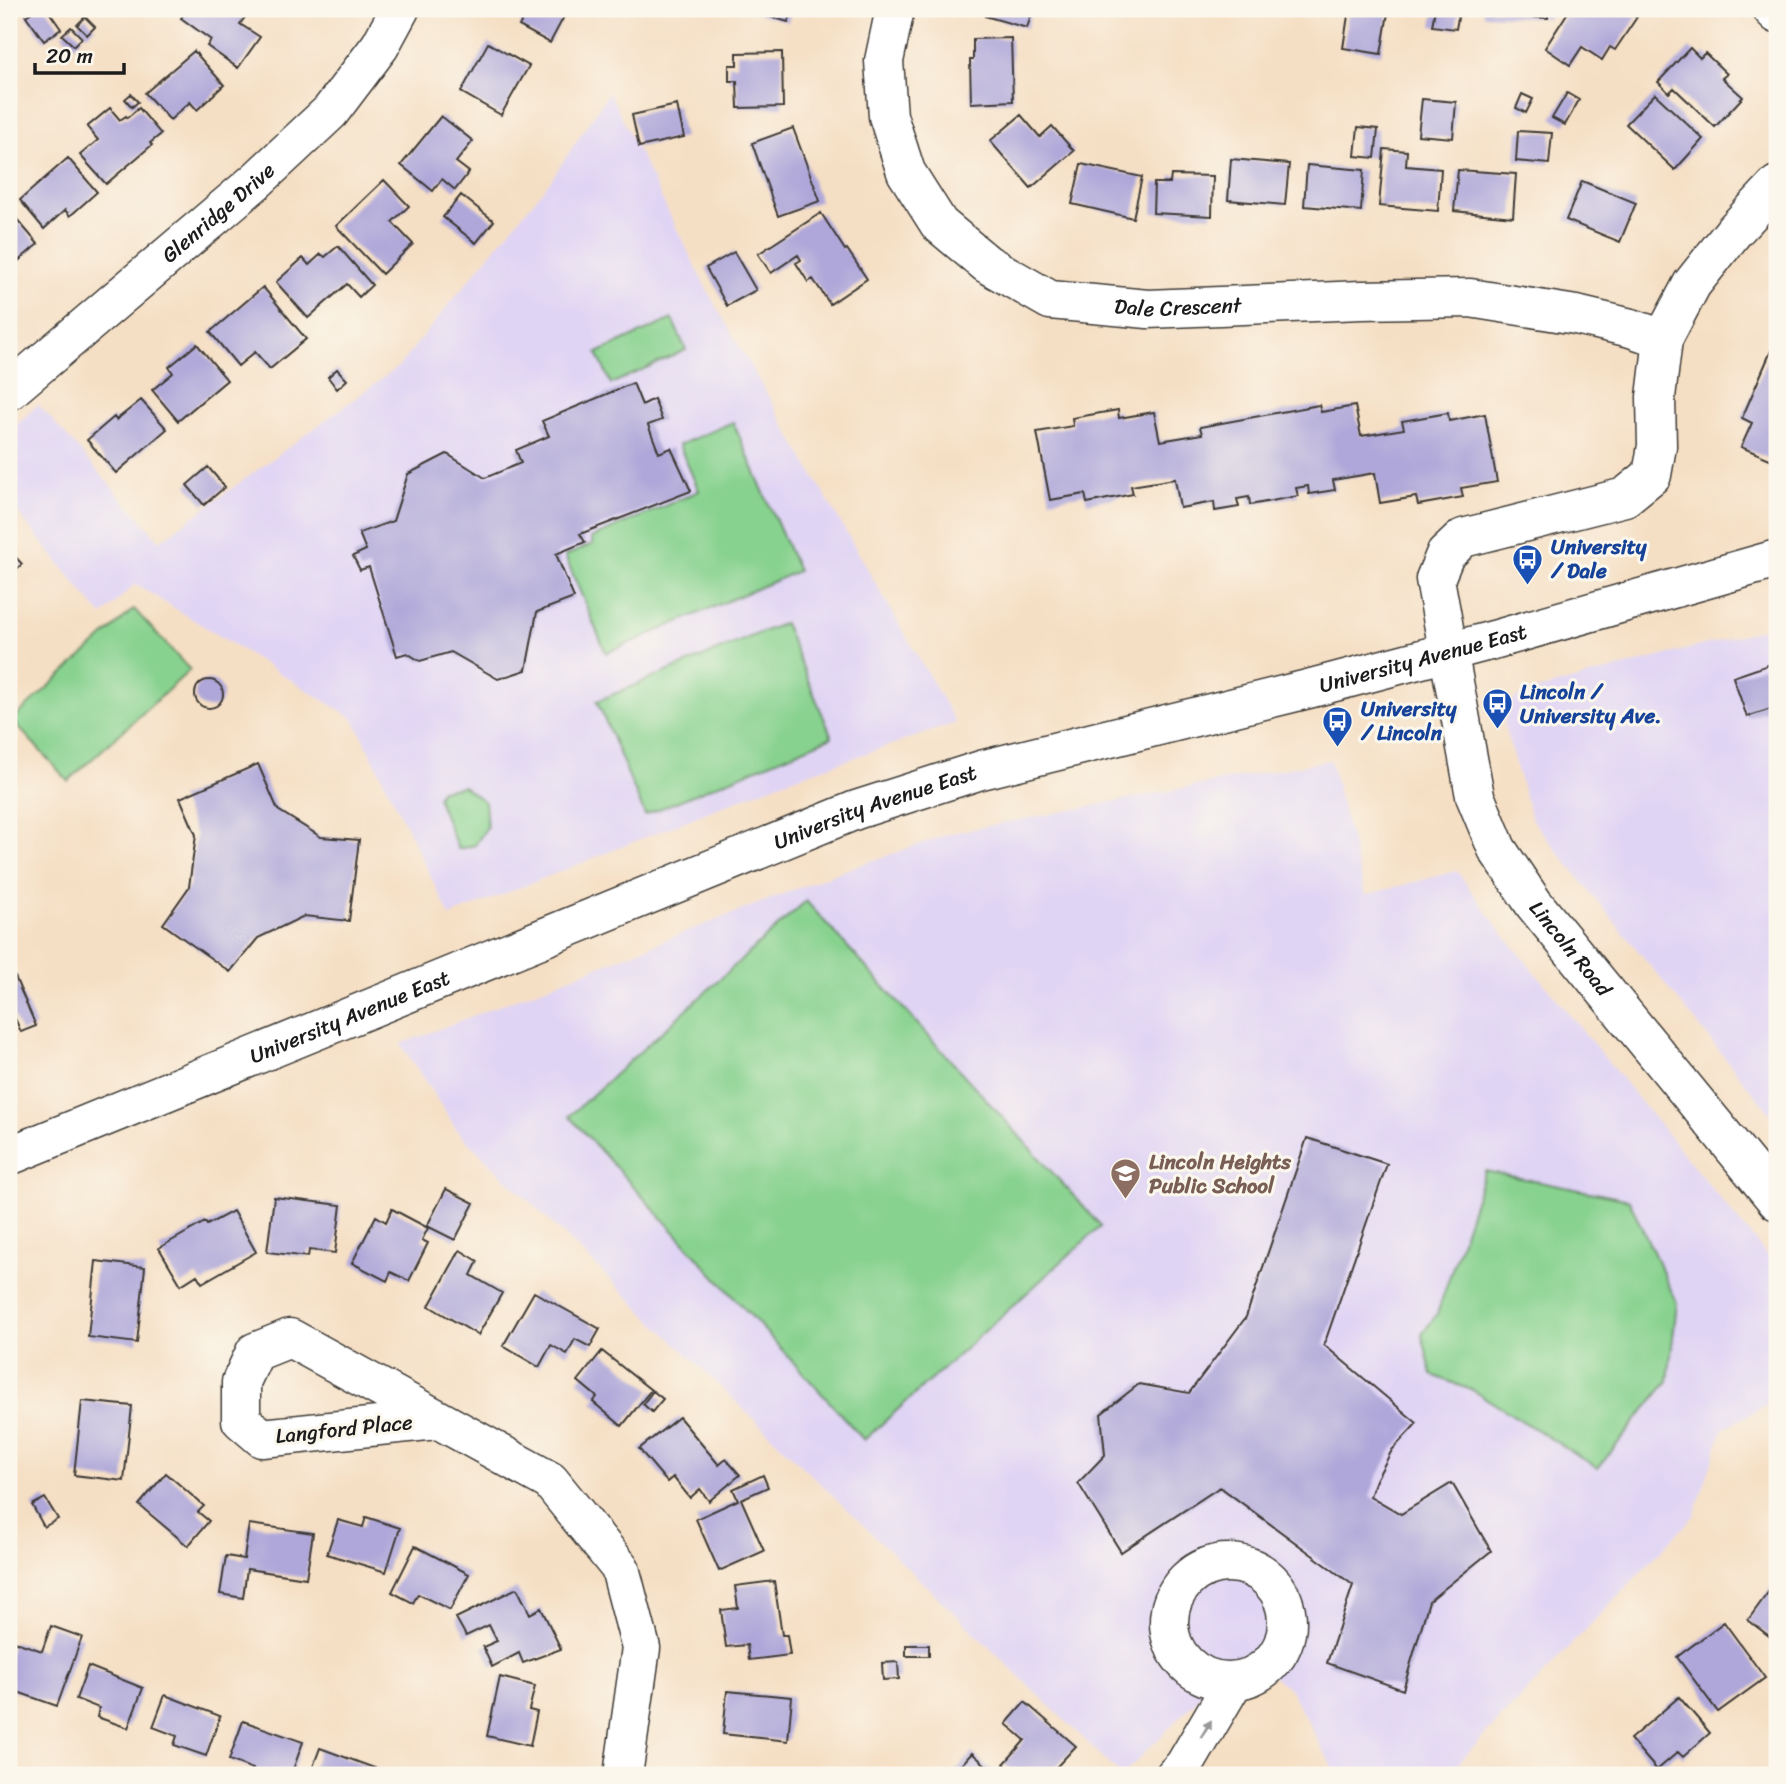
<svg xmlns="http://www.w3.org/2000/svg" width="1786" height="1784" viewBox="0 0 1786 1784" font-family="Sriracha,sans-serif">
<rect width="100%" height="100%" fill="#fbf7ec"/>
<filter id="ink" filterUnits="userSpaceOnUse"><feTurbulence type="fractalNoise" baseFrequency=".0143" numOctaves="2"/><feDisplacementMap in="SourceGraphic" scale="14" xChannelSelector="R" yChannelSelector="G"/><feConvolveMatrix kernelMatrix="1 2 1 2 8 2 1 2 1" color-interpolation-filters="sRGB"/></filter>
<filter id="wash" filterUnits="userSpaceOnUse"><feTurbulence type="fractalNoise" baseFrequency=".00686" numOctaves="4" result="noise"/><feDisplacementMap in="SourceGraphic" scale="28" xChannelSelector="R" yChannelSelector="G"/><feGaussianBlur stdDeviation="1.57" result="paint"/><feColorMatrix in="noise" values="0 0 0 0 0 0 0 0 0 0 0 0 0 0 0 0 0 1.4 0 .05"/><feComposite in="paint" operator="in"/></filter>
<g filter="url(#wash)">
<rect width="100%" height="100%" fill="#f5dfc4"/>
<path fill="#e0d4f4" d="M609,92L708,292L956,723L782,782L450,916L354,719L135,584L102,616L9,502V432L38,404L160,541L398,367L551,180Z
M1777,625V1122L1532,820L1504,725L1509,703L1523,694Z
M1330,760L1365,895L1457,871L1497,926L1777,1268V1399L1723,1429L1694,1516L1447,1775H1337L1289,1688L1242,1654L1123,1775H1121L459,1133L401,1044L834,874L952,833Z"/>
<path fill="#88d28f" stroke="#527756" stroke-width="2" d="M672,319L686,350L611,384L597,353Z
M733,422L798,571L606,653L565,556L593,544L591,538L699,491L679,445Z
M134,609L190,670L68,781L12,720Z
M784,623L832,737L645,815L597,701Z
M463,786L485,802L487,827L475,845L458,849L437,797L441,790Z
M806,901L1101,1226L864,1440L569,1116Z
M1485,1171L1629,1200L1677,1303L1668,1381L1598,1468L1474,1391L1432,1375L1422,1334L1437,1314Z"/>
<g id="blocks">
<path fill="#afa7d9" d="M36,9H47L61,29L44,41L26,16Z
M188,9H251L240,24L260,37L238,68L207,46L211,40L181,18Z
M524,9H568L550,43L519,26L527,11Z
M744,9H792L788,22Z
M987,9H1033L1027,28L985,16Z
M1349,9H1364L1388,13L1381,54L1343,48Z
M1435,9H1467L1466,13L1459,12L1456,29L1432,26Z
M1483,9H1548V18L1483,15Z
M1570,9H1625L1637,17L1615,50L1610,47L1602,60L1582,47L1570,65L1545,48Z
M85,17L95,27L87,35L77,25Z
M71,27L82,38L74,46L62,35Z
M1011,38L1013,101L971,103L970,60H973V39Z
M488,43L529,66L501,115L461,92Z
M1690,48L1700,58L1705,53L1727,74L1722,78L1743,97L1715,127L1674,88L1669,93L1658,82Z
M194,51L224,85L197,110L190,102L170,120L145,93Z
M782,52L783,107L738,108L737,81H729V65H737V53Z
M1567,93L1579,100L1565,125L1552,118Z
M131,94L138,102L132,107L125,99Z
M1522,94L1533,99L1526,113L1516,108Z
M1655,94L1703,139L1675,170L1626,124Z
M1422,99L1456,102L1453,138L1418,135Z
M677,105L684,137L639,147L632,115Z
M110,108L120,120L126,116L127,118L139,108L161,134L150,143L152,145L106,184L80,155L98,140L87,127Z
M1021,115L1040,137L1052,126L1074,151L1031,188L990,141Z
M441,116L473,141L456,162L469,172L455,190L442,179L433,191L401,165Z
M1358,127L1378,129L1375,158L1355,156Z
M793,128L820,201L778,216L752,143Z
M1518,131L1552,133L1549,164L1516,161Z
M1384,149L1407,151L1406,166L1441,169L1438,211L1379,206Z
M68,158L97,192L70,216L65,210L44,229L20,200Z
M1231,159L1289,164L1285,205L1228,200Z
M1081,164L1142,177L1133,218L1072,204Z
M1307,165L1364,170L1361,211L1304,206Z
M1458,170L1516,174L1513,217L1454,211Z
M1171,175L1213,176L1212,216L1153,213L1154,183H1170Z
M384,180L409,206L392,222L413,244L382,274L336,226Z
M1582,181L1636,203L1620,242L1566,220Z
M461,195L494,221L476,243L443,217Z
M9,210L38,244L9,269Z
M821,213L845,250L847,249L867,279L830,304L813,279L808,282L796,263L801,260L798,255L771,273L758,254Z
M338,246L372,285L359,297L347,284L308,318L276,282L303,258L309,265L321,254L325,257Z
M734,252L756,290L727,306L706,268Z
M263,287L306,339L270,369L255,352L238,366L210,332Z
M1777,337V462L1741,447L1752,423L1742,418Z
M197,344L227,380L178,421L152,390L173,373L169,367Z
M337,369L347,380L337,389L328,377Z
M633,383L642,405L654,399L662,420L648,425L659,453L671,448L691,491L580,534L585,542L556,554L574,598L537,612L526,670L498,679L451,652L420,661L407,653L397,656L369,567L360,570L353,556L366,550L359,533L393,521L408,474L447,454L485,478L521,463L516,450L549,436L542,421Z
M141,400L167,429L116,473L87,440L114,417L116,420Z
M1319,405L1321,412L1355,406L1361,436L1404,429L1402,421L1448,413L1449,421L1485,414L1497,482L1461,488L1463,497L1418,505L1416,497L1380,503L1375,473L1333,480L1335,490L1309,494L1308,486L1296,488L1298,496L1250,505L1249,497L1237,499L1239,507L1215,511L1214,502L1180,508L1175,479L1131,486L1133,494L1087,503L1085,494L1050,500L1037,432L1073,426L1072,418L1118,410L1119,418L1154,412L1160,441L1202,434L1200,427Z
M208,467L225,487L204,505L187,485Z
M9,550L22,564L9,576Z
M1777,662V707L1747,717L1733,677Z
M195 694a14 14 0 1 1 28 0a14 14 0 1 1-28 0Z
M258,764L278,810L321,837L359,840L349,921L304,916L258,938L230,972L163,924L189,887L196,835L180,798Z
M15,977L36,1026L21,1032L14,1016L9,1018V980Z
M1307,1138L1387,1164L1324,1345L1417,1423L1392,1450L1376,1480L1370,1496L1401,1514L1452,1483L1491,1551L1429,1601L1403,1690L1327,1663L1353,1585L1220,1487L1121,1552L1078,1483L1105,1455L1101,1414L1139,1384L1189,1393L1246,1317Z
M446,1189L474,1203L455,1240L427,1226Z
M274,1197L341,1205L335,1253L309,1250L308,1257L267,1252Z
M392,1209L428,1228L422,1240L428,1243L409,1281L391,1272L387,1281L352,1263L376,1216L386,1222Z
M233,1211L256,1252L202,1283L197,1275L181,1285L159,1248L205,1222L207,1225Z
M460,1250L478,1261L471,1275L502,1293L478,1335L429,1306Z
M96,1261L145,1267L137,1343L88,1337Z
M534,1292L600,1329L590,1347L575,1339L567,1354L551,1345L539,1367L503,1346Z
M602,1351L651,1390L622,1426L593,1402L597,1397L578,1381Z
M653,1391L663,1399L652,1412L643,1404Z
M82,1401L132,1406L124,1481L74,1475Z
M679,1417L719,1465L726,1459L740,1475L709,1501L700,1489L690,1498L673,1477L667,1482L639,1449Z
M166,1473L204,1506L198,1512L209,1521L188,1546L139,1505Z
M763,1475L768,1487L741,1499L764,1551L719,1571L696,1519L738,1500L733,1489Z
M45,1498L58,1519L44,1527L32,1505Z
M1773,1509H1777V1549L1769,1548Z
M366,1517L400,1528L386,1572L327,1554L338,1520L363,1527Z
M249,1524L313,1533L306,1578L247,1569L243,1598L220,1594L226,1556L244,1559Z
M415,1546L469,1574L450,1610L418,1594L413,1603L392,1592Z
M1777,1580V1642L1748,1620Z
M774,1581L782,1635H787L790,1655L749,1660L747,1645L726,1647L721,1610L738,1608L735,1586Z
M517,1588L530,1614L541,1608L561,1649L523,1663L519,1653L492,1667L483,1647L497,1641L489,1625L466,1636L456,1618Z
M1724,1622L1765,1678L1718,1712L1677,1657Z
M51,1626L82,1637L57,1706L9,1689V1654L13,1641L42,1651Z
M906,1645H929V1656H906Z
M898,1662L899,1679L883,1680L882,1663Z
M88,1666L143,1688L128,1728L97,1717L99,1708L76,1699Z
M500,1677L535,1686L529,1710L537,1712L530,1746L487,1736Z
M727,1691L792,1697L788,1741L723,1734Z
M165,1695L220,1716L206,1756L174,1745L177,1736L153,1727Z
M1679,1697L1710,1733L1683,1757L1678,1752L1657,1770L1630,1739Z
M1025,1702L1076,1746L1049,1775H1017L1004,1764L1025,1740L1006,1724Z
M243,1721L303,1742L291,1775H257L251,1773L253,1769L229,1760Z
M320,1748L380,1770L378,1775H310Z
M972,1753L997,1775H952Z
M733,1769L750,1775H731Z"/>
</g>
</g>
<g filter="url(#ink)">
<use href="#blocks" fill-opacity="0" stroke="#3d3935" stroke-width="2"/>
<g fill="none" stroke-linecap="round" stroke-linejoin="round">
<defs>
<g id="minor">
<path id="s1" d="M895,9L884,61L888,116L906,172L939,224L987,264L1050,300L1148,309L1361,300L1470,298L1576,315L1631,328L1663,339"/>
<path d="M1772,9L1777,14"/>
<path id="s2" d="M1777,185L1734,231L1692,284L1663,339L1656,397L1657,446L1652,475L1625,497L1463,538L1445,555L1435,579L1475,796L1497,849L1534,904L1777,1201"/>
<path id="s3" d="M9,391L256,181L330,112L380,46L400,9"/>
<path d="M437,1420L262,1438L241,1420V1382L255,1352L290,1338L550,1481L620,1568L641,1648L623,1775"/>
<circle cx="1228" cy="1622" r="59"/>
<path d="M1175,1775L1184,1766L1234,1681"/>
</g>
<g id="major">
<path id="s4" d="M9,1156L856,810L981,770L1308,689L1497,639L1777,559"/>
</g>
</defs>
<use href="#minor" stroke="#3d3935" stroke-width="41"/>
<use href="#major" stroke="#3d3935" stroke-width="41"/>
<use href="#minor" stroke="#fff" stroke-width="38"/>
<use href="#major" stroke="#fff" stroke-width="38"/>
</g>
<defs><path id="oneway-solid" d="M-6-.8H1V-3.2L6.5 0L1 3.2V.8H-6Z" transform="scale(1.75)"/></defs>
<use fill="#999" href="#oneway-solid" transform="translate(1206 1729) rotate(-59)"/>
</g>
<defs>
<symbol id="bus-pin" viewBox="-11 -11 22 30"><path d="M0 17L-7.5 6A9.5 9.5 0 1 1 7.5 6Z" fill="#1a4fb4" stroke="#fbf7ec"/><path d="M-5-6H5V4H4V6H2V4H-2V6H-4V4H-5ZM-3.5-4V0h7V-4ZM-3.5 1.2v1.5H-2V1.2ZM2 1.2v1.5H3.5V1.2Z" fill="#fff"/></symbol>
<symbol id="school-pin" viewBox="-11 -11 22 30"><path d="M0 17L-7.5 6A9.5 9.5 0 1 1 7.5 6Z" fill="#8d6e63" stroke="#fbf7ec"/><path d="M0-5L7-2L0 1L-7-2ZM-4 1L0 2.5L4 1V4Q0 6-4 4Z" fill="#fff"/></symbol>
</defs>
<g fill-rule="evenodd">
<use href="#bus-pin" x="1510" y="542" width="35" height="47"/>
<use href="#bus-pin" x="1480" y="686" width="35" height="47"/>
<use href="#bus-pin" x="1320" y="704" width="35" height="47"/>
<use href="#school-pin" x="1108" y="1156" width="35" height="47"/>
</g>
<g text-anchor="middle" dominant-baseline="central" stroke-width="6" stroke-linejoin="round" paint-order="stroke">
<g font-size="21" fill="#1c1c1c" stroke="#fbf7ec">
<text stroke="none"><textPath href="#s3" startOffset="275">Glenridge Drive</textPath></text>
<text stroke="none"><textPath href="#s1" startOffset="492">Dale Crescent</textPath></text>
<text stroke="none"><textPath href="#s4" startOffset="1502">University Avenue East</textPath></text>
<text stroke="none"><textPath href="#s4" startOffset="934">University Avenue East</textPath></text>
<text stroke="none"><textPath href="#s2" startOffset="984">Lincoln Road</textPath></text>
<text stroke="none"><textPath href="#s4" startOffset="368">University Avenue East</textPath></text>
<text transform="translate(344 1429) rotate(-6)">Langford Place</text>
</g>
<g font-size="21" font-weight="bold" fill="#164399" stroke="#fbf7ec" text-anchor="start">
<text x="1551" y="547">University<tspan x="1551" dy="24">/ Dale</tspan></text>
<text x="1520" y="692">Lincoln /<tspan x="1520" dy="24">University Ave.</tspan></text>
<text x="1361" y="709">University<tspan x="1361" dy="24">/ Lincoln</tspan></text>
</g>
<g font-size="21" font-weight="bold" fill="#785e54" stroke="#fbf7ec" text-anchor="start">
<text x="1149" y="1162">Lincoln Heights<tspan x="1149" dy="24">Public School</tspan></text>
</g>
</g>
<rect width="1786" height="1784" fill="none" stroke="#fbf7ec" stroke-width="35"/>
<path d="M35 63v10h89v-10" fill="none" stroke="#1c1c1c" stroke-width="3.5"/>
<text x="46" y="63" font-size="21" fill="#1c1c1c" stroke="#fbf7ec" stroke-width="5" paint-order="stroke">20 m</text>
</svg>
